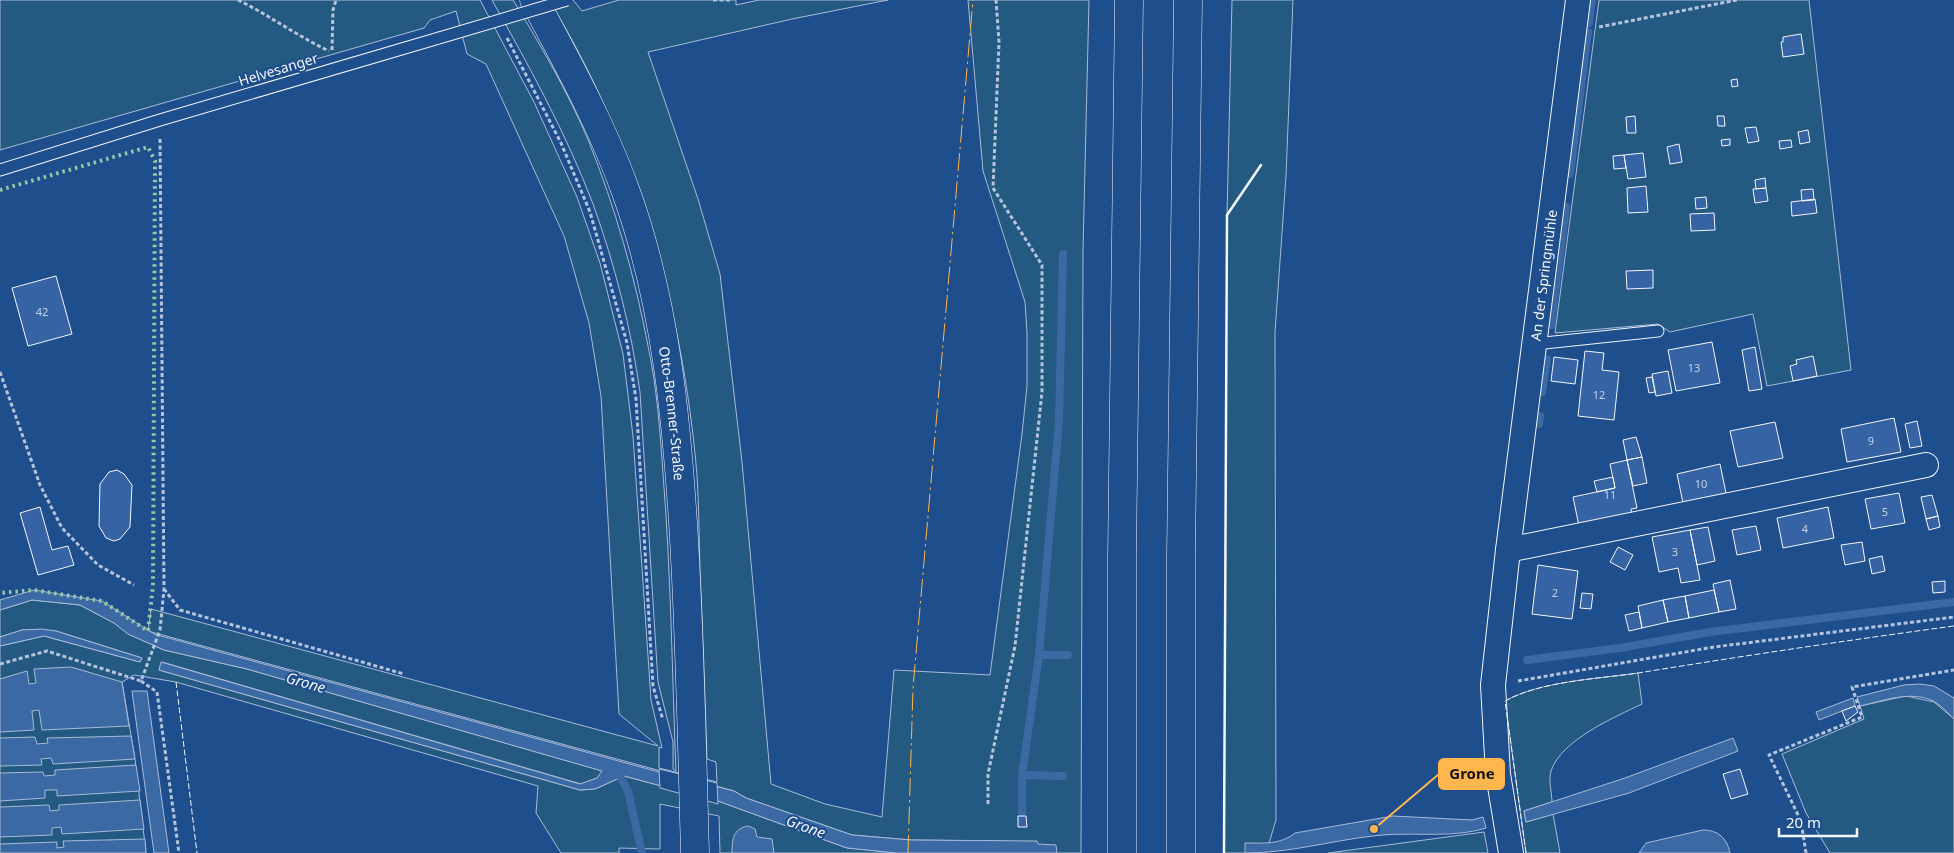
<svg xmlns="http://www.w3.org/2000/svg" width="1954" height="853" viewBox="0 0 1954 853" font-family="'Noto Sans',sans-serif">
<rect width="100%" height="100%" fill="#1f4e8c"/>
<path fill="#245a82" stroke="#a8bbd7" d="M0,0H480L534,102L577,197L600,263L623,354L633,436L651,700L662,748L659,747V768L717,782L716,762L707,759C705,696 703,633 700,569C699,538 699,506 697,475C683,309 636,143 549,0H573L582,11L619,0H736V5L759,0H888L792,19L648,52L698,199L720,274L742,462L771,784L825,804L882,817L894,670L990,675L1022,434L1027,386V333L1025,302L983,171L968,0H1089L1083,250L1081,853H1005V841L911,840L852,835L746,798L734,791L148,631L151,609L658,746L619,714L601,396L589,323L564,236L486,64L467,54L456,11L430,20L424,28L0,150Z
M492,0H513C541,46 568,92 589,142C615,207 635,277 648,346C657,388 660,431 663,474C671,572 672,672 676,771L673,769V742L658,682L640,392C631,328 615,265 593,204C566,133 529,66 492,0Z
M1232,0H1293L1286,176L1275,332L1276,820L1266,853H1224L1227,215Z
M1599,0H1809L1851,370L1767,386L1753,314L1670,332L1658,324L1555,333Z
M32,600L80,605L114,623L128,634L164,650L247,669L603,771L597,778L581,784L162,662L159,670L580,790L595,789L624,776L718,801L847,848L897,853H720L719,816L660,804V849L619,848V853H561L536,813L538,786L176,682L134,675L122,682L135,759L146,853H0V646L44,636L140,662L142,658L56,631L22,630L0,637V610Z
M1638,673L1642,704C1615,717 1561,740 1551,771C1548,780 1552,793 1552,802L1524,811L1526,822L1553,814L1560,853H1526L1505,701C1541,681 1597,679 1638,673Z
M1906,696L1934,702L1954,719V853H1830L1806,813L1782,754L1864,719L1860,706Z
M1484,832L1488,853H1328Z"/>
<path fill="#3b69a3" stroke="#a8bbd7" d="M34,590L102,601L154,634L659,772L734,791L746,798L852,835L911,840L1037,841L1038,844L1056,845L1057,853H897L847,848L718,801L624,776L595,789L580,790L159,670L161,662L580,784L597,778L602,771L247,669L164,650L128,634L114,623L80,605L32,600L0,610V600Z
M42,629L56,631L142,658L140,662L44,636L0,646V637L22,630Z
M71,667L122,682L129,726L42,730L39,710L32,711L34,730L0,732V679L27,671L29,684L36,683L34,669Z
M1920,684L1934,686L1954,698V719C1948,713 1941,705 1933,701C1911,690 1882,701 1860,706L1857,697L1904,685Z
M132,691H147L169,853H154Z
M1853,698L1855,706L1819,720L1816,712Z
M131,736L135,759L53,764L51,758L41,759L42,765L0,766V738L35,737L37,744L48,743L47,738Z
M1733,738L1738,751L1629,793L1526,822L1524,811L1625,778Z
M136,765L140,791L57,796V790H45V798L0,801V773L43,772L44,776L55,775V770Z
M140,800L144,829L62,834L61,827L52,828V835L0,837V807L49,805L50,811L59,810V805Z
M1393,816L1472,820L1483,817L1486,828C1450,839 1411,831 1373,836C1329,841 1290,853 1245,853V843C1263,843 1280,845 1295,833Z
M748,826L755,829L757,837L772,839L774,853H732C732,839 733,829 748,826Z
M1703,830C1718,830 1727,838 1730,853H1639L1646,843Z
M145,839L146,853H0V844L57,842V848L64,847L63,841Z"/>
<path fill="#1f4e8c" stroke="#a8bbd7" d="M659,769L717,783L718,804L660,788Z"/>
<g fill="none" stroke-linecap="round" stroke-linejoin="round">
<path stroke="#3b69a3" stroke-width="8" d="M1589,23L1592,0
M1570,174L1588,32
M1551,325L1566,207
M1542,392L1547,359
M1539,424L1540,416
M1039,655H1068
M1527,660L1620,648L1710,632L1954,602
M616,769L628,791L642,853
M1022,775L1039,655L1059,421L1063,254
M1022,815V775L1063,776"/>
</g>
<path fill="#3563a3" stroke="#f2f6ff" d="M1801,34L1804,54L1783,57L1781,42H1783V37Z
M1737,79L1738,86L1732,87L1731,80Z
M1635,116L1636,133H1627L1626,117Z
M1717,116H1724L1725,126H1718Z
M1756,127L1759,141L1748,143L1745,128Z
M1808,130L1810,142L1800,144L1798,132Z
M1730,139V145L1722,146L1721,140Z
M1791,140L1792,147L1780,149L1779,141Z
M1679,144L1682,162L1670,164L1667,147Z
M1643,153L1646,177L1628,179L1624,155Z
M1624,155L1626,168L1614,169L1613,156Z
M1765,178L1766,188L1756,189L1755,180Z
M1646,186L1648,212L1628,213L1627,188Z
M1766,188L1768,201L1755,203L1753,189Z
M1813,189L1814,200L1802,201L1801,190Z
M1706,197L1707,208L1696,209L1695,198Z
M1815,199L1817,213L1792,216L1791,202Z
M1714,213L1715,230L1691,231L1690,214Z
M1653,270V288L1627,289L1626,271Z
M56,276L72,334L28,346L12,288Z
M1712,342L1720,383L1676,391L1668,350Z
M1755,347L1762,389L1749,391L1742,350Z
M1585,351L1604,353L1602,370L1619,372L1614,420L1578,416Z
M1813,356L1817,376L1793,381L1790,366L1797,364L1796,360Z
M1554,357L1578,360L1575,384L1551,381Z
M1668,371L1672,393L1656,396L1652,374Z
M1652,377L1655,392L1649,393L1646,378Z
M1894,418L1901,452L1847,462L1841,429Z
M1917,421L1922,446L1910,448L1905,424Z
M1775,422L1783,458L1738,467L1730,431Z
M1636,437L1642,457L1627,460L1623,440Z
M1642,457L1647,483L1633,486L1627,460Z
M1627,460L1637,508L1631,509L1632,516L1579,526L1573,497L1615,488L1610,464Z
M1720,464L1726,493L1683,503L1677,474Z
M117,470L124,474L132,485L130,527L120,539L114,541L106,538L99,526L100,484L109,472Z
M1613,477L1615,488L1597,492L1594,481Z
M1899,493L1905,523L1871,529L1865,499Z
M1932,495L1938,516L1926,519L1921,497Z
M40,507L52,550L68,546L74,565L38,575L20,513Z
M1828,507L1834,538L1783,548L1777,518Z
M1938,516L1940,527L1929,530L1926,519Z
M1756,526L1761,550L1737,555L1732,530Z
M1708,527L1715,561L1697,565L1690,530Z
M1690,530L1700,580L1681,583L1678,568L1659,572L1652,537Z
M1862,542L1865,561L1845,565L1841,545Z
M1618,547L1633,555L1625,570L1610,562Z
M1882,556L1885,571L1872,574L1869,559Z
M1538,565L1578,571L1572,619L1532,614Z
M1730,580L1736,609L1719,612L1713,584Z
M1945,581V592L1933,593L1932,582Z
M1714,590L1719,612L1689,618L1685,596Z
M1582,593L1593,594L1591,609L1580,608Z
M1685,596L1689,618L1668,622L1663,600Z
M1663,600L1668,622L1642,628L1638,606Z
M1639,612L1642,628L1629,631L1625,615Z
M1855,706L1858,712L1846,721L1842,711Z
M1740,769L1748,794L1731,799L1723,774Z
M1018,816H1026L1027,827H1018Z"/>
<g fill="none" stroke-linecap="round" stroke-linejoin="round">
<defs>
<path id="lane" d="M0,170L160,120L439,38
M1535,344L1658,331"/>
<g id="street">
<path d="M1508,550L1926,465"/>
<path id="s1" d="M1511,853L1498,774L1493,685L1508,550L1578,0"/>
</g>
<g id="secondary">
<path id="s2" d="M534,0C567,62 602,125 626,192C666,303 677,422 684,539C690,644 692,748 695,853"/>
</g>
<path id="highway" d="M1122,853V557L1129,0
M1181,853V556L1188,0"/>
</defs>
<use href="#lane" stroke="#f2f6ff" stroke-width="13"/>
<use href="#street" stroke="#f2f6ff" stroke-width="26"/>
<use href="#secondary" stroke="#f2f6ff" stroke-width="29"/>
<use href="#highway" stroke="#f2f6ff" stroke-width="29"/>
<path stroke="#b3c4dc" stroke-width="3" stroke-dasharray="4 2.5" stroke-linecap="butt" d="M238,0C269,15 297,36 329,51
M713,0H730
M1599,27L1737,0
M507,38L561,143L590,212L627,343L636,399L653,686L663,720
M332,50L333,10L336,0
M0,372L40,485L62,528L98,565L134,585
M164,589L180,610L404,674
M0,664L47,651L141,681L160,630L164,589L160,138
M141,681L157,692L179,853
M1518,681L1714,647L1954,617
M988,804V774L1015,646L1042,392V265L993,188L999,42L996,0
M1806,853L1801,821L1769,755L1862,717L1852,687L1954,670"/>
<use href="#lane" stroke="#1f4e8c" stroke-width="11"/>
<use href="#street" stroke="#1f4e8c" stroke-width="24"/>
<use href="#secondary" stroke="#1f4e8c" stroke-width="28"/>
<use href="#highway" stroke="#1f4e8c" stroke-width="28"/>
<defs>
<path id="lane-bridge" d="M439,38L567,0"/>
</defs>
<use href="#lane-bridge" stroke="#f2f6ff" stroke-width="13" stroke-linecap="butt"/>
<use href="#lane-bridge" stroke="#1f4e8c" stroke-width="11"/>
<path stroke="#97c8a6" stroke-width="4" stroke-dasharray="2.5 4" stroke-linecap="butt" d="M0,190L148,147L155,161L153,586L148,631L102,601L34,590L0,593"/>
<path stroke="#f2f6ff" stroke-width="1" stroke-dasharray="6 2.5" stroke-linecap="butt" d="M176,682L197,853
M1526,853L1505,701C1541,681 1598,679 1638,673C1743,656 1849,640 1954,626"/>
<path stroke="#f2f6ff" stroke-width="2.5" d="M1224,853L1227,215L1261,165"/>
<path stroke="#ffb74d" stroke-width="1" stroke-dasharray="18 4 2.5 4" stroke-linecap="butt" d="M908,853L913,688L973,0"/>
</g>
<g text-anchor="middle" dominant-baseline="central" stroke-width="4" stroke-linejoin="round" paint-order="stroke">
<g font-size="11" fill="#c3d1e8">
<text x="42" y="311">42</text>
<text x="1694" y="367">13</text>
<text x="1599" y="394">12</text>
<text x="1871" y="440">9</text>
<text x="1701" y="483">10</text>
<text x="1610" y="494">11</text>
<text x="1885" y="511">5</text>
<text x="1805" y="528">4</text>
<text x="1675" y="551">3</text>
<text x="1555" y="592">2</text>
</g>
<g font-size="14" fill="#f2f6ff" stroke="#1f4e8c">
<text transform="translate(278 69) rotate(-17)">Helvesanger</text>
<text stroke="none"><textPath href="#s1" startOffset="582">An der Springmühle</textPath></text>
<text stroke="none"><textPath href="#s2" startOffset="440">Otto-Brenner-Straße</textPath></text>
</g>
<g font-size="15" font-style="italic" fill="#f2f6ff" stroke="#1f4e8c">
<text transform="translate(306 682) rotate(16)">Grone</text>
<text transform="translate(806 826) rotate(20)">Grone</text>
</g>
</g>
<path fill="none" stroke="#ffb74d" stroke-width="2" d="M1374 829L1439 774"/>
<circle fill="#ffb74d" stroke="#1f4e8c" stroke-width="2" cx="1374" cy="829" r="5"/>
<rect fill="#ffb74d" stroke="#ffb74d" stroke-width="2" x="1439" y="759" width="65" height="30" rx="5"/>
<g font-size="15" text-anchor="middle" font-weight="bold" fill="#111">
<text x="1472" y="779">Grone</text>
</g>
<path d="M1779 828v8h78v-8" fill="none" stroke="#f2f6ff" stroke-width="2.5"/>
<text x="1786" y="828" font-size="15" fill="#f2f6ff" stroke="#1f4e8c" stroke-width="4" paint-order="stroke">20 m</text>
</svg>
